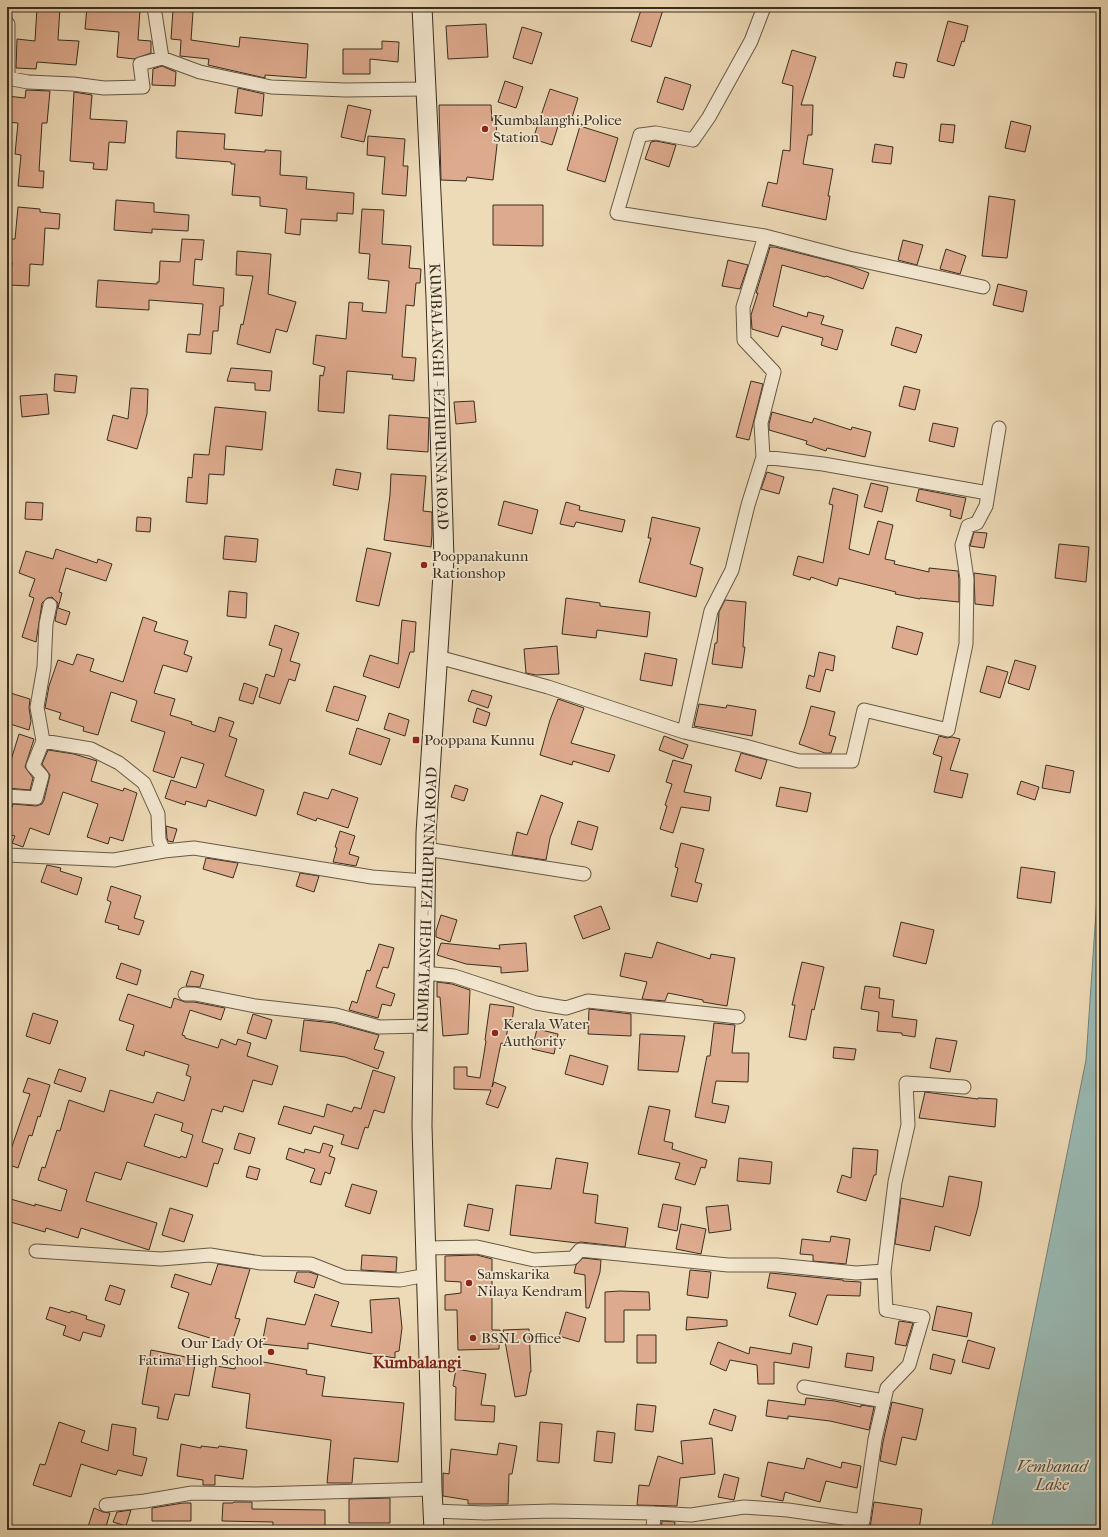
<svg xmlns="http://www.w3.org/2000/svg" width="1108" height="1537" viewBox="0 0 1108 1537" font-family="'IM FELL French Canon',serif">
<rect width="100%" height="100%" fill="#eddab6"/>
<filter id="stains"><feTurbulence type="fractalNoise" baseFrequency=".005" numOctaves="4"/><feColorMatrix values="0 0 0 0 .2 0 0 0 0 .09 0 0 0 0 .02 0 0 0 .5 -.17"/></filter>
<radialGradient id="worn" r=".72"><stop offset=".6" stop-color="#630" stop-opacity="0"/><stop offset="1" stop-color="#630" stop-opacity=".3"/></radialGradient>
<path fill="#9abab4" stroke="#738279" d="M1101,838V1530H991L1086,1060Z"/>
<path fill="#deaa8e" stroke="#392e20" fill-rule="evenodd" d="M37,7H60L58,40L79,41L76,65L37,62L36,69L16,68L17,39L35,41Z
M87,7H114L140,10L138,40L151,41V53L134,59L117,57L119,32L85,29Z
M642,7H654L663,10L651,47L631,41Z
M173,10L193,12L191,40L239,47L240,37L308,44L306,78L265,75V78L208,65L209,59L180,56L181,40L171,39Z
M948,21L968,26L964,42L962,41L954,66L937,61Z
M486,24L488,57L448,59L446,26Z
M522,27L542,33L532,64L513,58Z
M382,41L399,42L398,62L370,59V74H343V49H382Z
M792,50L816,57L801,105H813L812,135H808L803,164L833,169L828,196H830L826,220L762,206L768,182L777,184L783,150L790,151L793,86L782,83Z
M896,62L907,64L904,78L893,76Z
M162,66L176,72L175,86L152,85L153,69Z
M665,77L691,85L683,110L657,102Z
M505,81L523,87L516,108L498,102Z
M238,88L264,94L262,116L235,113Z
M550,89L578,98L570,124L560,120L552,145L533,139Z
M26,90L50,91L47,123H42L39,171H44L43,188L18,186L21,155L15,154L18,123L7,122V96L25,98Z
M74,92L92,95L90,119L127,121L125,143L109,142L107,170L93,169L94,163L70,161Z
M348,105L371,110L364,142L341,137Z
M439,105H491L492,121L494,116L496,117L497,145L493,180L467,177L466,181L441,180Z
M1011,121L1031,126L1025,152L1005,148Z
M941,124L955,125L953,143L939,141Z
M580,126L618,138L605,182L567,170Z
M177,131L225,134L224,149L265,152V150L281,151L280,175L307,177L306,189L354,193L353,214L337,213V221L301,219L300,235L285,233L287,209L260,206V197L232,195L235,164H231V162L176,158Z
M368,136L405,139L403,166H408L406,196L382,194L385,157L367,155Z
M656,141L676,145L669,167L645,159L651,142Z
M875,144L893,147L891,164L872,162Z
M989,196L1015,200L1007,258L982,256Z
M116,200L154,203V212L189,215L188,231L152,229V233L114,230Z
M493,205H543V246L493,245Z
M18,207L40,209V212L60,214L59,229L45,228L43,265L30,264L29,286L10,285L12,262H7V239H15Z
M362,209L384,210L382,244L411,246L409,268L421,269L420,283H416L414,306L406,305L402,357L416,358L414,381L392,379L393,375L347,371L344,413L318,411L320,375L323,376L325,367L313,364L316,335L346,339L349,302L363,303L362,311L386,313L389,281L368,279L370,254L359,253Z
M182,239L204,240L202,260L195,259L193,285L224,288L223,306H220L218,331H213L211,354L186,352L188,334L200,335L203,304L149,300V310L96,307L98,280L157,284V282H159L160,261L180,262Z
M903,240L923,245L917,265L898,260Z
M770,247H775L850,266L869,273L863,289L826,276L825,277L782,265L773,306L807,317L808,312L824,316L821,324L843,330L837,350L821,345L823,338L782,326L778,337L752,329L751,315L758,293H756Z
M946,249L966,256L960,274L940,269Z
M237,251L271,254L268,294L296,302L287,332L276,329L270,353L237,344L241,324L243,325L253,276L236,275Z
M728,260L748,265L740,289L722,286Z
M998,284L1027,291L1023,312L993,305Z
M896,327L922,335L916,353L891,345Z
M231,368L272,371L270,391L255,390V383L227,381Z
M55,374L77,376L75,393L54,391Z
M751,381L763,384L749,440L736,437Z
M904,386L920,390L915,410L899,406Z
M131,388L148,389L147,414L137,449L107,440L113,415L128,419Z
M47,394L49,414L22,417L20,396Z
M474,401L476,422L456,424L454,402Z
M215,407L266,412L262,450L226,446L224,475L209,474L207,504L186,502L188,477L192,478L194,454L209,455Z
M772,412L812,423L814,418L851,430L852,427L871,432L865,457L827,448L826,451L806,444L807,441L769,430V424Z
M389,415L429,418L428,452L387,449Z
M933,423L958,428L954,447L929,441Z
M336,469L361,473L358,490L333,485Z
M767,472L784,477L779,494L761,489Z
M391,474L426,476L423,511L432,512V535L431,547L384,540L390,495Z
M871,483L888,487L882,512L864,507Z
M833,488L858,495L849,549L869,555L878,521L893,525L885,559L895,561L894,564L929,572V568L958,571L959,580V602L920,598V599L895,594L896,592L839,578L837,586L811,577L810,580L793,575L798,556L823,563L833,505L829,504Z
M919,489L966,498L961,519L950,516L951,510L916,501Z
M504,501L538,510L532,534L498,525Z
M26,502L43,503L42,520L25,519Z
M566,502L580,506L579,510L625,520L622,532L576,522L574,527L560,524Z
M137,517L151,518L150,532L136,531Z
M652,517L700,528L690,564L703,568L696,597L639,582L651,538H648Z
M974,532L987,533L984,548L970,546Z
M225,536L258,539L256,562L223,559Z
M1059,544L1089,547L1086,582L1055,578Z
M367,548L391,553L379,606L356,601Z
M56,549L97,563L98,559L112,564L106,581L66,568L59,592L62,593L58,608L70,612L66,625L55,621L58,603L52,597L47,598L42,603L36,642L22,637L34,598L29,596L35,579L19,573L26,551L53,559Z
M974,573L996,576L993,606L975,604Z
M229,591L247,593L246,618L227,616Z
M566,598L600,603V606L650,612L647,637L597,630L596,638L562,634Z
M725,600L746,602L743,647H745L742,668L712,664L715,643H717L719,612Z
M143,617L157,622L154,631L188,641L184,654L192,657L187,672L163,665L154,693L175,699L170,715L192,722L191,724L215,732L219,717L234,722L229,736L237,739L225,776L264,790L256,816L208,800L206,807L186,801L185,805L165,798L171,780L196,788L204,764L181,757L174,778L153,771L165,732L131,721L137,701L135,700L111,692L98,735L83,731L84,727L59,719L61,713L45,708L49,686L58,660L73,665L77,654L94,659L90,671L123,682Z
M402,620L416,622L414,652H410L399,688L363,676L370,655L398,664Z
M275,625L299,633L290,661L300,664L295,681L289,679L280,704L259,697L266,674L274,677L282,649L269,645Z
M897,626L923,633L917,655L892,648Z
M557,646L559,674L536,675L526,673L524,649Z
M819,652L835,656L833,671L826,669L820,692L806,688L809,675L814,677Z
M645,653L677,659L672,686L640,680Z
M1015,660L1036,666L1029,690L1008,683Z
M987,666L1008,672L1000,698L980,692Z
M244,683L258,688L253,704L239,700Z
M334,686L366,696L358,721L326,711Z
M472,690L492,696L488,708L468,701Z
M7,692L30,699L29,708L31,721L29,730L7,723Z
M558,699L584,708L571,743L615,755L609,772L573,761L572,765L540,755L550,720Z
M699,704L726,708L727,705L756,710L752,736L694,726Z
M811,706L835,712L829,735L836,737L831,753H825L799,744L805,727Z
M477,708L490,713L486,726L473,722Z
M389,713L409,720L405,736L384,729Z
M357,728L390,739L381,765L349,754Z
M19,734L34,739L25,767L33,778L30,790L7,788V773Z
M664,736L688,745L683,759L659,750Z
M939,736L947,738L952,737L960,739L950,770L968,774L962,798L934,792L942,757L933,754Z
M48,750L74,754L97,761L91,781L123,791L124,788L137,793L123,841L110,837L108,844L87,837L98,804L63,792L49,835L30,828L23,847L12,843L15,836L7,834V823L13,804L36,806L42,804L44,800L50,775L42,764Z
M741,753L767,760L761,779L735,771Z
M673,760L692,765L684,792L711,797L709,811L681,807L673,833L660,829L667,806L665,805L672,784L666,782Z
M1046,765L1074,771L1070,793L1042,788Z
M1021,781L1039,787L1035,800L1017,794Z
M455,785L468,789L464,801L451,797Z
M780,787L811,793L807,812L776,806Z
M332,789L358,798L348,828L317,818L316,821L297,814L304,792L328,799Z
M541,795L563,803L550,838L546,860L512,855L517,832L527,835Z
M578,821L598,827L592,850L571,844Z
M166,826L177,829L173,842L168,841L167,838Z
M340,831L355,836L349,854L359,857L356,866L333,862L337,848L335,847Z
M681,843L704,849L695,882L702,884L697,902L671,896L678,868L675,867Z
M206,858L238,863L233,878L203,869Z
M47,865L61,868L60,871L82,878L77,895L41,882Z
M1021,867L1055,872L1051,903L1017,898Z
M300,873L319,876L314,892L296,886Z
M111,886L141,896L134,918L144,921L139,935L118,929L119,926L105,922L111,902L107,900Z
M601,906L610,929L583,939L574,916Z
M441,915L457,920L450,942L436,937V931Z
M901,922L934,930L926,964L893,956Z
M657,942L710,959L711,954L735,958L727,1006L703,1002V1000L668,993L665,1001L642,999L647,982L620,976L625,953L652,958Z
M441,943L500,949L499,945L526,943L528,971L501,973V967L466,964L437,955Z
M379,944L394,948L388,968L383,967L376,987L395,994L391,1006L382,1004L378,1018L349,1010L352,1001L357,1003L367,970L370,971Z
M802,962L824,967L814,1010L812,1009L806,1040L789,1037L795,1005H792Z
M121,963L141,970L137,985L116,978Z
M191,971L204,975L200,987L186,986Z
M437,982L452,984L470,990L468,1034L443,1036L440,997H437Z
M865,986L880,988L879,998L894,1000L892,1017L917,1020L915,1037L902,1035V1033L877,1031L879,1012L861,1009Z
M128,994L171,1008L174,998L185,1002H194L225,1008L221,1020L190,1010L182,1035L185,1036V1038L218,1048L221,1039L236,1045L238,1039L251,1043L247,1056L278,1066L272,1085L253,1080L243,1112L224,1106L222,1112L212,1109L202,1142L223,1149L218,1164L214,1163L207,1187L127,1162L121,1180L95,1172L86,1201L157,1223L149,1250L81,1228L78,1238L46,1228L45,1232L7,1221V1198L35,1206V1204L61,1211L67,1190L38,1180L42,1167L45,1168L57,1130L60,1131L69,1100L104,1112L110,1090L153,1103L157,1092L184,1101L191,1077L186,1075L189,1065L145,1051L144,1056L126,1050L134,1025L119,1020ZM155,1114L183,1123L181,1131L193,1135L186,1158L181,1156L180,1158L144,1146Z
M490,1004L514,1007L512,1022H509L505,1044L501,1043L492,1087L494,1082L506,1087L498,1108L486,1104L491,1090L454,1089V1067H467V1076L480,1078L486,1041L485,1040Z
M589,1009L631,1014V1036L588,1034Z
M33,1013L58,1021L50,1044L26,1036Z
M253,1014L272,1020L266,1039L247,1033Z
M304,1020L334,1023L379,1035L374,1049L384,1052L378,1069L345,1057L300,1051Z
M714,1023L735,1025L732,1053H749L748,1082L716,1081L712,1103L729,1106L725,1123L695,1117L707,1056H710Z
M537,1029L558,1034L554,1054L532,1049Z
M640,1034L685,1036L678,1072L638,1070Z
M936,1038L957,1041L950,1072L930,1068Z
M834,1047L856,1049L854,1060L833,1058Z
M570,1055L608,1066L603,1085L565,1074Z
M59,1069L86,1078L81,1092L54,1083Z
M373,1070L395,1077L384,1113L374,1110L368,1128L365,1127L358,1149L341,1144L344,1135L314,1126L311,1134L278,1124L284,1106L324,1117L327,1104L352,1112L354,1107L361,1109Z
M28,1078L50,1085L40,1117L38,1116L32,1136L29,1135L18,1168L7,1164V1161L30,1094L23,1092Z
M925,1092L978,1099V1098L997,1099L995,1127L919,1118Z
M649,1106L670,1110L664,1141L673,1143L672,1149L707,1160L705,1168L701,1167L695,1185L675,1179L680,1163L638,1154Z
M239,1133L255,1138L250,1154L234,1149Z
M323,1143L333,1146L329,1156L335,1158L330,1174L325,1172L321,1185L310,1182L315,1169L286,1159L289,1148L304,1153L305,1149L320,1153Z
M853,1148L878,1150L876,1175H874L866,1201L837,1192L842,1175L851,1178Z
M556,1158L588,1163L583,1193L598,1195L595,1223L628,1228L625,1247L581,1242L577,1243L510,1235L516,1185L551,1189Z
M739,1158L772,1162L770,1184L737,1181Z
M249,1166L260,1169L257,1180L246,1177Z
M949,1176L982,1182L978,1207L970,1236L935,1226L930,1251L895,1244L901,1198L943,1207Z
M352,1184L377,1191L370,1214L345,1206Z
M468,1204L493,1209L489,1231L464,1226Z
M663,1204L681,1207L677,1231L658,1227Z
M728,1205L731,1230L709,1233L706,1207Z
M170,1208L193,1215L184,1242L162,1235Z
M681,1224L706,1229L701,1254L676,1249Z
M831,1236L850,1239L846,1264L813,1261V1255L800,1254L802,1239L830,1242Z
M362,1255L397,1257L396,1272L361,1270Z
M477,1255L492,1259V1330H500L499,1349L458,1350L457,1310H445V1295L461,1293V1282L445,1281V1256Z
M583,1258L601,1260L600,1272L589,1308H586L585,1275L574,1273L576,1265Z
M218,1264L250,1269L235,1318L240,1319L232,1342H229V1344L178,1328L189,1293L171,1287L175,1274L211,1285Z
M690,1270L711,1272L708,1298L687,1295Z
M297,1272H309L318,1275L314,1288L294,1282Z
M770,1273L843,1280V1281L861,1282L860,1296L827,1295L817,1325L789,1316L796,1293L767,1288Z
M110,1285L125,1290L120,1305L105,1300Z
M620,1291L649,1292L650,1310H624V1342H605V1292Z
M315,1294L339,1302L331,1326L372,1333L370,1300L399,1298L402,1328L399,1351L395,1352V1358L308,1343V1349L262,1344L267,1318L305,1325Z
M937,1306L972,1313L967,1337L932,1330Z
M50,1307L70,1313L71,1311L87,1316L86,1319L105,1325L101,1337L83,1332L80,1341L63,1335L66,1326L46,1319Z
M566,1312L586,1318L579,1342L559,1336Z
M687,1317L727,1320V1326L686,1330Z
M899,1321L913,1323L906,1346L895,1344Z
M529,1329L531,1372H530L526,1395L515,1397L503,1330Z
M637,1335H656V1363H637Z
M968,1340L995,1348L989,1369L962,1362Z
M718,1342L749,1354L750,1347L791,1354L793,1343L812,1347L809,1368L774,1362V1384H758L757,1365L730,1360L726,1371L710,1364Z
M151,1350L196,1359L189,1396L175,1394L168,1420L157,1418L159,1407L142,1404Z
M847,1353L874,1357L872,1371L845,1367Z
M933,1354L955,1360L951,1374L930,1369Z
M237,1360L258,1364V1361L307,1370L306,1374L325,1377L322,1396L404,1403L398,1462L354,1458L352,1483H327L331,1440L246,1428L250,1394L212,1387L216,1366L235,1369Z
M456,1369L486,1374L481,1405L495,1406L494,1422L455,1420L456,1387L453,1386Z
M806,1398L835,1401L861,1407V1405L874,1407L869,1430L830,1421L788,1416V1419L766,1416L768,1400L805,1405Z
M892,1402L923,1409L916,1440L902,1437L896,1465L880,1461L883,1442Z
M637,1404L656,1406L653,1432L635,1430Z
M714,1409L736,1416L732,1431L709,1424Z
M59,1422L85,1431L81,1442L108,1451L112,1424L136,1428L133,1455L147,1458L142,1476L118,1470L116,1475L81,1464L71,1497L33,1485L40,1464L45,1465Z
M540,1422L562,1424L559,1463L537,1461Z
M597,1431L615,1433L612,1463L594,1461Z
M712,1438L715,1474L680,1478L677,1506L637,1505L639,1485L649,1486L658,1456L683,1464L681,1441Z
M499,1443L517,1446L512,1474H509L508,1504H468V1500L443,1496V1473L449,1474L451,1449L497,1455Z
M181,1444L201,1448V1446L218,1448L219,1446L247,1450L243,1479L215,1475V1485H203V1480L177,1476Z
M807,1458L841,1468L842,1462L861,1466L857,1488L826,1481L820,1502L785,1492L783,1501L761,1496L768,1462L804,1469Z
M724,1474L739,1478L734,1500L718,1497Z
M390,1498V1523H349V1499Z
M234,1502H252V1509L325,1510V1530H273V1522L222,1521L223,1503H233Z
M874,1502L922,1509L919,1530H888L870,1528Z
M183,1503H191V1521H152V1508Z
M94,1508L103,1512L110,1513L105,1530H87Z
M131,1510L126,1526L113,1522L117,1512Z
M662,1521L675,1522L674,1530H661Z"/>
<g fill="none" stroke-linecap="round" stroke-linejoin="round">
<defs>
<path id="minor" d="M154,7L162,58L200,72L271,87L345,90L425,89
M8,24V78
M7,78L28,82L73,84L104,88L143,87L140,64L162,58
M765,236L849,258L983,287
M763,457L823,464L988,493
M50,605L46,624L44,667L37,707L43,741L91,749L119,763L144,783L158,814L159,840L164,851L194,848L372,877L425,881
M438,657L548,687L684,732L711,611L732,570L748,505L763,457L761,423L774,372L744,340L743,307L765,236L617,213L640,135L656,133L693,140L709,117L751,41L764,7
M684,732L745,746L799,761H852L864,710L948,730L966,644L967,579L962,545L968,526L977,523L986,506L999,428
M7,796L36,798L42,776L33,766L43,741
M426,849L584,874
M7,855L114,860L164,851
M424,973L454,976L536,1003L566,1008L588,1001L738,1017
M185,994H195L255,1006L336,1015L379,1027L424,1026
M426,1248L477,1247L534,1260L573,1258L580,1250L728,1265H777L856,1273L884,1271L886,1310L923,1317L909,1365L887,1388L875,1439L863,1521L788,1510L744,1507L691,1515L654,1513L552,1511L485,1513L433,1511
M36,1251L161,1259L210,1255L261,1263L311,1264L344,1277L400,1280L427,1275
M884,1271L895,1182L908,1125L906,1083L964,1087
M804,1387L884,1401
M106,1505L145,1501L192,1493L256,1494L432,1489
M653,1530L654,1513"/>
<g id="secondary">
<path id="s1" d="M422,7L436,297L444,559L426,833L422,1126L430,1393L432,1489L434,1530"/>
</g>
</defs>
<use href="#minor" stroke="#665946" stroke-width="15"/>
<use href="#secondary" stroke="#392e20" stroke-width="21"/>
<use href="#minor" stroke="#f3e7d0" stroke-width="13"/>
<use href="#secondary" stroke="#f3e7d0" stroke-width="19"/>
</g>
<g fill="#8f2418" stroke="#f3e7d0" stroke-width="1.5">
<circle cx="485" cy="129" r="4"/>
<circle cx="424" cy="565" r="4"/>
<rect x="412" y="736" width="8" height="8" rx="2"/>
<circle cx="495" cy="1033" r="4"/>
<circle cx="469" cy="1283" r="4"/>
<circle cx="473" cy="1338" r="4"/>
<circle cx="271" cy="1352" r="4"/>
</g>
<g text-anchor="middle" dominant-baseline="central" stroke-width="3.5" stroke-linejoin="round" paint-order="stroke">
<g font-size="15" fill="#392e20" stroke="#f3e7d0" text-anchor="start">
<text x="493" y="120">Kumbalanghi,Police<tspan x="493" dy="17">Station</tspan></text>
<text x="432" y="556">Pooppanakunn<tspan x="432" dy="17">Rationshop</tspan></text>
<text x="424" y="740">Pooppana Kunnu</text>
<text x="503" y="1024">Kerala Water<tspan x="503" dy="17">Authority</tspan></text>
<text x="477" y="1274">Samskarika<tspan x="477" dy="17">Nilaya Kendram</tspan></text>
<text x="481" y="1338">BSNL Office</text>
<text x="263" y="1343" text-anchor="end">Our Lady Of<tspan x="263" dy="17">Fatima High School</tspan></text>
</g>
<g font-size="15" fill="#392e20" stroke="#f3e7d0">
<text stroke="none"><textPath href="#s1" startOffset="390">KUMBALANGHI - EZHUPUNNA ROAD</textPath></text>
<text transform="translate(427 900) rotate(-88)">KUMBALANGHI - EZHUPUNNA ROAD</text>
</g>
<g font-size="16" font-style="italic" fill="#515145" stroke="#f3e7d0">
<text x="1052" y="1466">Vembanad<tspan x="1052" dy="18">Lake</tspan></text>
</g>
<g font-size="17" font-weight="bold" fill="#7a1f14" stroke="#f3e7d0">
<text x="417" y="1362">Kumbalangi</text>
</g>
</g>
<rect width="1108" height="1537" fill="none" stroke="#eddab6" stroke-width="24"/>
<rect x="8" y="8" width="1092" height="1521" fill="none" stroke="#392e20" stroke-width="2"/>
<rect x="12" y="12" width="1084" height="1513" fill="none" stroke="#392e20"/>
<rect width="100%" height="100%" filter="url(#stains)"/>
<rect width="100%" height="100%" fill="url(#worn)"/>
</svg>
